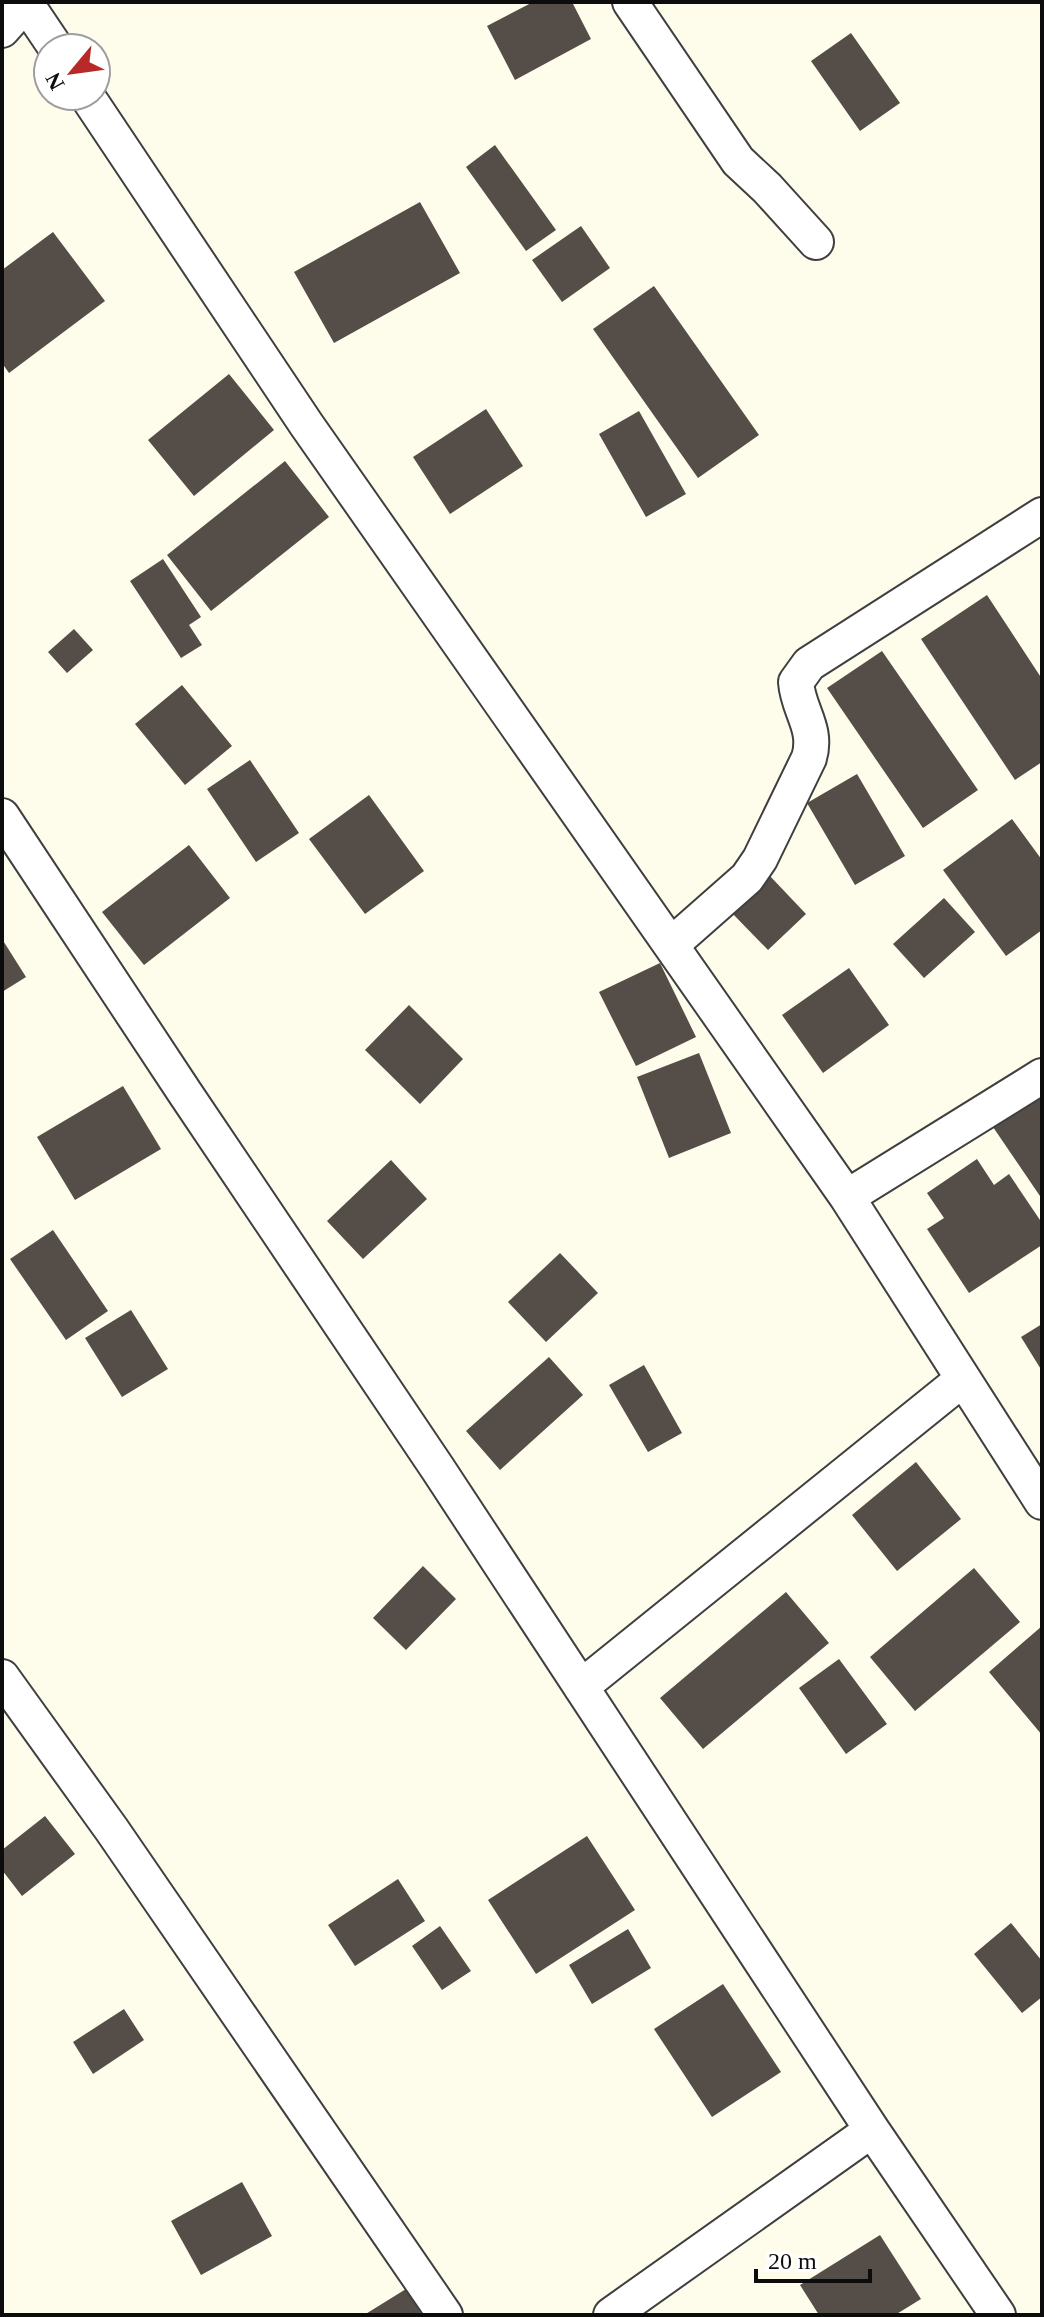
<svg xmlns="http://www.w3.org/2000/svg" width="1044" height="2317" viewBox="0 0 1044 2317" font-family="Georgia,serif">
<rect width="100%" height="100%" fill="#fefceb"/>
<path fill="#544d48" d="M533,2H572L591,39L515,80L487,26Z
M851,33L900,103L860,131L811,61Z
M495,145L556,230L526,251L466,167Z
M420,202L460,273L334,343L294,272Z
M581,226L610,268L562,302L532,260Z
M53,232L105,301L9,373L2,363V270Z
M654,286L759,435L698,478L593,329Z
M229,374L274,430L194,496L148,440Z
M486,409L523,466L450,514L413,457Z
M639,411L686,494L646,517L599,434Z
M285,461L329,517L211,611L167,555Z
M163,559L201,617L189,625L202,645L181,658L130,581Z
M987,595L1042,679V762L1015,780L921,639Z
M74,629L93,650L67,673L48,652Z
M882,651L978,790L923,828L827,688Z
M182,685L232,746L185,785L135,724Z
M250,760L299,833L256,862L207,789Z
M857,774L905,856L855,885L807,803Z
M369,795L424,871L365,914L309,839Z
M1012,819L1042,860V930L1006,956L943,870Z
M189,845L230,898L144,965L102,912Z
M769,875L806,914L768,950L731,912Z
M944,898L975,932L924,978L893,944Z
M2,939L26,977L2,992Z
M660,963L696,1037L636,1066L599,992Z
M849,968L889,1025L823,1073L782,1015Z
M409,1005L463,1059L420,1104L365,1050Z
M699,1053L731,1133L669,1158L637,1077Z
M123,1086L161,1149L75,1200L37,1137Z
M1042,1094V1199L993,1127Z
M977,1159L994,1185L1009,1174L1042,1223V1245L969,1293L927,1229L944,1218L927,1193Z
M391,1160L427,1199L363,1259L327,1221Z
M53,1230L108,1311L66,1340L10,1259Z
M560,1253L598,1293L546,1342L508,1302Z
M131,1310L168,1369L122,1397L85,1338Z
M1042,1324V1371L1021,1337Z
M549,1357L583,1395L500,1470L466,1431Z
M644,1365L682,1433L648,1452L609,1385Z
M916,1462L961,1519L897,1571L852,1515Z
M423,1566L456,1599L406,1650L373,1618Z
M974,1568L1020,1622L915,1711L870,1657Z
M786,1592L829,1643L703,1749L660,1698Z
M1042,1626V1735L989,1672Z
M839,1659L887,1724L846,1754L799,1688Z
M45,1816L75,1854L22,1896L2,1870V1850Z
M587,1836L635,1910L536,1974L488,1900Z
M398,1879L425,1921L355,1966L328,1925Z
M1011,1923L1042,1961V1997L1022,2013L974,1954Z
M440,1926L471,1971L442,1990L412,1946Z
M628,1929L651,1968L592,2004L569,1965Z
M723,1984L781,2072L712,2117L654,2029Z
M124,2009L144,2040L93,2074L73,2042Z
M242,2182L272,2236L201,2275L171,2221Z
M880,2235L921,2299L895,2315H819L800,2285Z
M406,2289L422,2315H364Z"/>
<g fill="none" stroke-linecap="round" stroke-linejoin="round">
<defs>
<path id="street" d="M25,2L56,48
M630,2L738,161L767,188L816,242
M2,30L26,3
M87,96L306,424L847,1197L1042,1502
M2,816L185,1093L438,1469L872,2130L998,2315
M671,945L747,878L760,859L809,758C818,728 798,711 796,682L809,664L1042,515
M847,1197L1042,1076
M2,1677L112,1830L445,2315
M581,1687L963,1379
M611,2315L872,2130"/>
</defs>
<use href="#street" stroke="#3f3f3f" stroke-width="38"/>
<use href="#street" stroke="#fff" stroke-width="34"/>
</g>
<rect width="1044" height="2317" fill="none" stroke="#0c0c0c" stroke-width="8"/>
<g transform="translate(72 72) rotate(241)"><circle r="38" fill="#ffffff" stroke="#9e9e9e" stroke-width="2"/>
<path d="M0-6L14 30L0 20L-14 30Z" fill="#b72a28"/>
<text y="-12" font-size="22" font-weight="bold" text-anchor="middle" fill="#0c0c0c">N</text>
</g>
<path d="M756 2269v12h114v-12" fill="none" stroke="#0c0c0c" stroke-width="4"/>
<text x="768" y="2269" font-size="24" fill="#0c0c0c" stroke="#ffffff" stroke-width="6" paint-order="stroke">20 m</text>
</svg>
